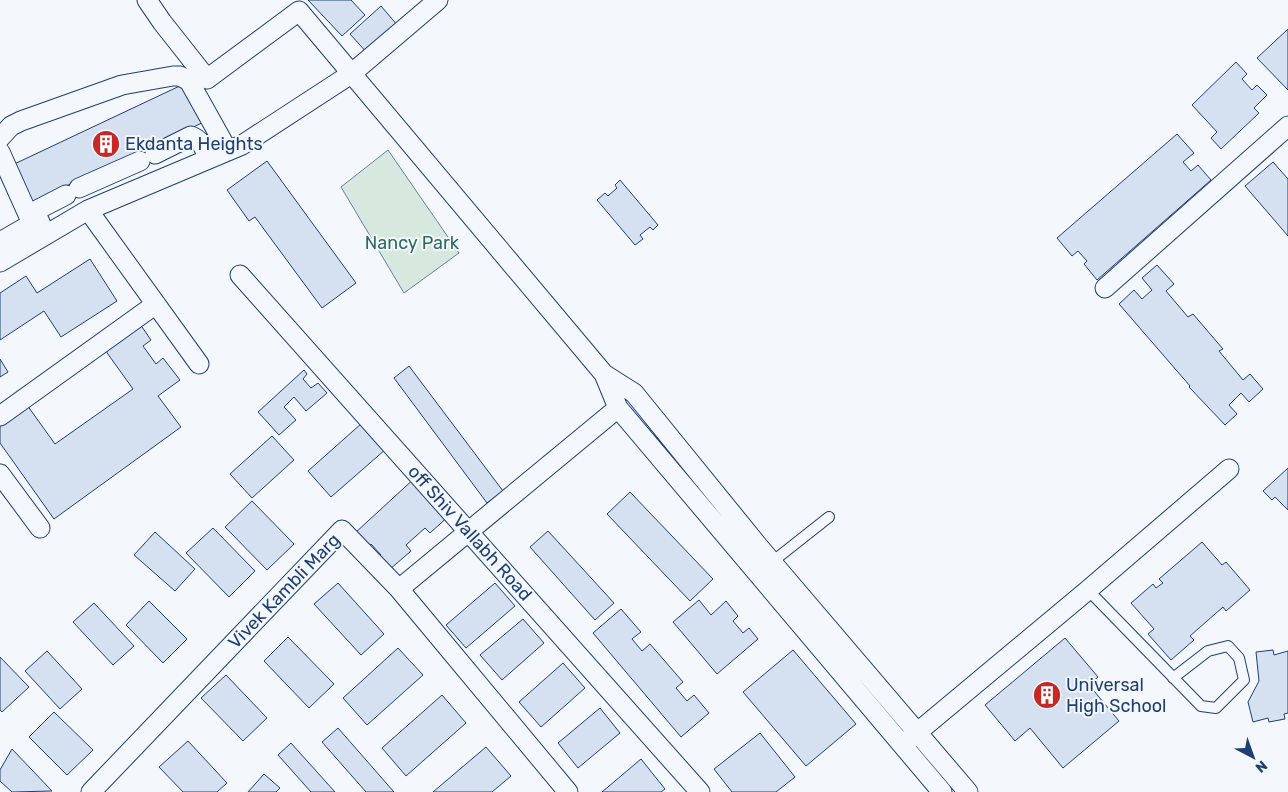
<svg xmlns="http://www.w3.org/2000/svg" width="1288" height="792" viewBox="0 0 1288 792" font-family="Rubik,sans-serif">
<rect width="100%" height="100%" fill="#f4f7fb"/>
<path fill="#d7e8df" stroke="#687fa3" d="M388,150L459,253L404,293L341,187Z"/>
<path fill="#d5e0f0" stroke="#1d3f73" d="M308,0H351L365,15L342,36Z
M381,6L399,27L368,54L350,34Z
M1288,29V90L1257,58Z
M1236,62L1247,74L1242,79L1252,90L1257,85L1267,95L1254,108L1259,113L1221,149L1211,138L1217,132L1192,105Z
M186,83L204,122L25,205L8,167Z
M1177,134L1194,153L1183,162L1191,171L1198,165L1211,180L1097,280L1084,264L1087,261L1078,251L1072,256L1057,238Z
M267,161L356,283L322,308L255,217L249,221L227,190Z
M1273,162L1288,179V236L1245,186Z
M620,180L658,225L653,230L650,227L640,235L643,239L635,245L597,200L605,193L608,196L617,188L615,185Z
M90,259L117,301L61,337L44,311L0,340V293L26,276L37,293Z
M1157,265L1174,284L1166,291L1188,317L1193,314L1223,349L1219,351L1243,380L1250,374L1263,389L1249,402L1241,393L1229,405L1237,414L1225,425L1189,387L1190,386L1119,304L1134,290L1142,299L1152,290L1142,278Z
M140,324L151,340L143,346L156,364L163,358L180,380L158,396L181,427L54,519L0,443V425L27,405L55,444L133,389L105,350Z
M0,359L8,372L0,377Z
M409,366L503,491L487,503L394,378Z
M304,370L307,374L303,379L311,388L318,383L327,393L306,411L294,397L284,407L296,420L279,435L258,412Z
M362,423L386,449L331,497L308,471Z
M272,436L294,460L252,498L230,474Z
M1288,468V510L1275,497L1272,500L1263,491Z
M417,476L451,514L430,533L425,528L406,545L411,551L389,570L378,558L381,555L371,544L368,547L355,533Z
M630,492L713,579L690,601L607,514Z
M252,501L294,544L267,570L225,527Z
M213,528L255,571L229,597L186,553Z
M548,531L614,603L595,620L530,547Z
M155,532L195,569L175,591L134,555Z
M1202,542L1222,565L1226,562L1250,590L1226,611L1223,607L1190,636L1194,640L1171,660L1148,634L1154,629L1131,603L1153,584L1156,588L1163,583L1159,579Z
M338,583L384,634L361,655L314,604Z
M495,583L515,606L466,648L446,625Z
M699,600L711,615L726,601L738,616L733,621L743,633L749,628L758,639L717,674L673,622Z
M149,601L187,639L163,663L126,625Z
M94,603L134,646L113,665L73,622Z
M621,609L641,632L632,639L642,651L650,644L683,682L676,688L687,701L694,695L709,713L681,737L593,633Z
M523,619L544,643L502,680L480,655Z
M288,637L334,684L309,708L264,661Z
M1065,638L1098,677L1089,685L1119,721L1063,768L1030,728L1015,741L985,705Z
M398,648L423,675L367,725L343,698Z
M793,650L856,724L806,766L743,692Z
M1273,650L1274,655L1288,651V713L1284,714L1285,719L1269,722L1268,718L1253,722L1248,702L1259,681L1256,652Z
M47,651L82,689L60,709L25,671Z
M0,657L29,687L2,712L0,710Z
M563,663L585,688L541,727L519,702Z
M226,675L267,718L243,741L201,698Z
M442,695L466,723L406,776L382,748Z
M600,708L620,733L578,768L558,743Z
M54,712L93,750L67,775L29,737Z
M338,728L394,792H366L322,742Z
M760,733L795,777L776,792H732L714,769Z
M188,741L227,783L217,792H183L159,767Z
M291,743L335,792H311L278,755Z
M486,747L511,776L492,792H433Z
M12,749L52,791L12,792L0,781V770Z
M641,759L665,789L661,792H602Z
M264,774L280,788L276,792H248Z"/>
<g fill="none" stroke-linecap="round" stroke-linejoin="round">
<defs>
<path id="lane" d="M772,562L829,517
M1088,590L1201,706L1216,708L1244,680L1239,658L1228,646L1208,651L1173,678"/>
<path id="street" d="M147,0L162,22L207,79L299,11L604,374L618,408L942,792
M0,138L11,126L21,121L122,85L173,76H180L189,81L228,151
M0,152L39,239
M155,154L191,136C202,140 204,149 209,158
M79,188L140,161
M88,210L199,364
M43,229L35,211L66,195
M0,242L26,227
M0,262L88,210L242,145L351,74L438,0
M240,275L700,792
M1105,288L1288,126
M604,374L634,393L759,547L968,792
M0,416L156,304
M0,474L40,528
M399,589L618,408
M907,741L1088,590L1229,469
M91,792L342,530L399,589L568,792"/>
</defs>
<use href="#lane" stroke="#1d3f73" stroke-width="12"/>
<use href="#street" stroke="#1d3f73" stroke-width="21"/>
<use href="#lane" stroke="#f4f7fb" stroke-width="10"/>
<use href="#street" stroke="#f4f7fb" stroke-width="19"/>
</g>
<defs>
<symbol id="building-disc" viewBox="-11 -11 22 22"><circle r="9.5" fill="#c62828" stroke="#f4f7fb"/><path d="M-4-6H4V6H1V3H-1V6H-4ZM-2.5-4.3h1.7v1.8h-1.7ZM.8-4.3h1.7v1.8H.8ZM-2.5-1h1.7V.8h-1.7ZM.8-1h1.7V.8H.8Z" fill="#fff"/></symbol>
</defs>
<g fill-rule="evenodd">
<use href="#building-disc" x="90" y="128" width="32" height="32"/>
<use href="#building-disc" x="1031" y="679" width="32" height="32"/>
</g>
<g text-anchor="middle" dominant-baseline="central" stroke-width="4" stroke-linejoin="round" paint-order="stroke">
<g font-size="18" fill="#1d3f73" stroke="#f4f7fb" text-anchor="start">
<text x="125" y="144">Ekdanta Heights</text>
<text x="1066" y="685">Universal<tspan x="1066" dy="21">High School</tspan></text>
</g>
<g font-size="18" fill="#2c6c60" stroke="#f4f7fb">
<text x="412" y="243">Nancy Park</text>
</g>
<g font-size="18" fill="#1d3f73" stroke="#f4f7fb">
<text transform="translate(470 533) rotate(48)">off Shiv Vallabh Road</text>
<text transform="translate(284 591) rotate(-46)">Vivek Kambli Marg</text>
</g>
</g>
<g transform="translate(1253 757) rotate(139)" stroke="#f4f7fb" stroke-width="4" paint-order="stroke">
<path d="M0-4L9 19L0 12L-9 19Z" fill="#1d3f73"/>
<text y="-8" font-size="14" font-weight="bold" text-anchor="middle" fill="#1d3f73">N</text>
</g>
</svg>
